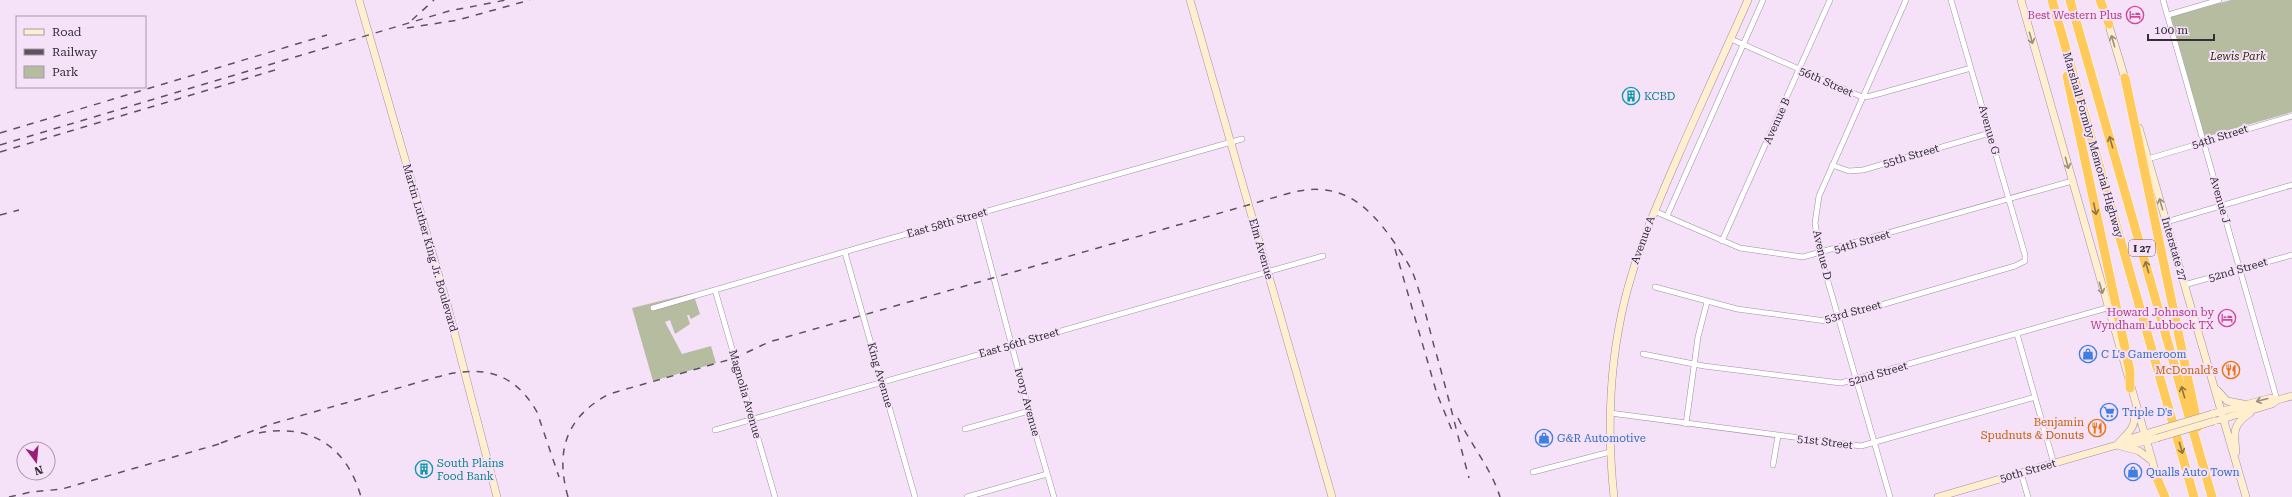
<svg xmlns="http://www.w3.org/2000/svg" width="2292" height="497" viewBox="0 0 2292 497" font-family="'Roboto Serif',serif">
<rect width="100%" height="100%" fill="#f5e2f9"/>
<path fill="#b5bc9f" d="M2231,0H2292V112L2205,137L2171,17Z
M693,293L700,314L691,319L689,315H687L690,324L675,334L670,320L665,322L682,354L711,346L716,363L653,381L632,308Z"/>
<g fill="none" stroke-linecap="round" stroke-linejoin="round">
<defs>
<path id="street" d="M2163,0L2277,400
M2168,15L2219,0
M1731,39L1862,97L1871,96L1971,68
M2148,159L2292,116
M1832,165L1849,171L1863,170L1990,133
M1654,211L1740,248L1803,257L2072,181
M977,214L1029,411L1054,497
M1667,216L1763,0
M2166,222L2292,185
M1722,241L1830,0
M845,253L915,497
M2184,285L2292,255
M1655,287L1737,309L1826,321L2015,266L2025,261V255L1951,0
M715,290L775,497
M653,308L882,241L1242,139
M2017,334L2054,464
M1643,354L1704,366L1841,383L2107,308
M1610,413L1861,446L2035,397
M1686,424L1698,337L1707,302
M965,429L1029,411
M715,430L1323,256
M1773,465L1778,436
M1533,472L1610,452
M2021,473L2028,497
M967,497L1047,474
M1890,497L1820,254L1815,223L1819,196L1906,0"/>
<path id="secondary" d="M359,0L447,304L497,497
M1190,0L1332,497
M2021,0L2158,481
M2107,19L2126,82
M2139,128L2246,497
M2217,390L2227,401L2243,404
M2212,414L2271,398L2277,400
M2219,420L2272,404L2277,400L2292,396
M2122,441L2155,431
M2117,445L2139,451L2151,460
M2126,446L2157,438
M2236,452C2234,432 2232,425 2250,413
M1614,497C1607,431 1609,364 1625,299C1639,243 1663,191 1686,138C1707,92 1727,46 1748,0
M1938,497L2117,445C2126,434 2137,428 2134,413"/>
<path id="highway" d="M2052,0L2194,497
M2070,0L2212,497
M2100,0L2109,24
M2067,76L2130,371V388
M2125,78L2198,427
M2156,476L2165,497"/>
</defs>
<use href="#street" stroke="#9f8ea3" stroke-width="6"/>
<use href="#secondary" stroke="#9f8ea3" stroke-width="8"/>
<use href="#highway" stroke="#fff" stroke-width="10"/>
<use href="#street" stroke="#fff" stroke-width="5"/>
<use href="#secondary" stroke="#ffefce" stroke-width="7"/>
<use href="#highway" stroke="#ffca5a" stroke-width="9"/>
<path stroke="#5c535f" stroke-width="1.5" stroke-dasharray="7 7" stroke-linecap="butt" d="M412,20L434,0
M407,28L458,20L530,0
M0,133L327,35
M0,145L449,11L506,0
M0,152L275,70
M0,215L19,210
M1395,249L1437,394L1454,435
M1458,418C1471,445 1491,468 1500,497
M259,433C311,423 347,447 361,497
M221,443L268,425L437,377C480,365 513,370 537,412L559,477
M9,497L31,492L62,489L226,442
M568,497C555,451 566,417 609,394L735,358L769,342L1290,193C1339,180 1367,203 1394,242C1401,253 1409,263 1414,276C1422,298 1428,323 1434,346C1447,390 1457,434 1469,478"/>
<defs>
<path id="secondary-bridge" d="M2155,431L2212,414
M2157,438L2214,421"/>
</defs>
<use href="#secondary-bridge" stroke="#9f8ea3" stroke-width="8" stroke-linecap="butt"/>
<use href="#secondary-bridge" stroke="#ffefce" stroke-width="7"/>
</g>
<defs><path id="oneway-shaft" d="M-6 0H5M1.5-3L5.5 0L1.5 3" fill="none" stroke-width="1.6" stroke-linecap="round" stroke-linejoin="round"/></defs>
<g stroke="#9a8e82">
<use href="#oneway-shaft" transform="translate(2031 38) rotate(74)"/>
<use href="#oneway-shaft" transform="translate(2113 41) rotate(-106)"/>
<use href="#oneway-shaft" transform="translate(2067 163) rotate(74)"/>
<use href="#oneway-shaft" transform="translate(2161 204) rotate(-106)"/>
<use href="#oneway-shaft" transform="translate(2101 288) rotate(74)"/>
<use href="#oneway-shaft" transform="translate(2262 400) rotate(165)"/>
</g>
<g stroke="#907447">
<use href="#oneway-shaft" transform="translate(2111 142) rotate(-106)"/>
<use href="#oneway-shaft" transform="translate(2095 209) rotate(78)"/>
<use href="#oneway-shaft" transform="translate(2147 267) rotate(-106)"/>
<use href="#oneway-shaft" transform="translate(2183 392) rotate(-106)"/>
<use href="#oneway-shaft" transform="translate(2181 448) rotate(74)"/>
</g>
<defs>
<symbol id="hotel-ring" viewBox="-11 -11 22 22"><circle r="9.5" fill="#f5e2f9" stroke="#d1479c" stroke-width="1.5"/><path d="M-6-4.5h1.5V1H6V5H4.5V3h-9V5H-6ZM-4 0a1.8 1.8 0 1 1 3.6 0ZM.5 0V-2.5h3Q6-2.5 6 0Z" fill="#d1479c"/></symbol>
<symbol id="building-ring" viewBox="-11 -11 22 22"><circle r="9.5" fill="#f5e2f9" stroke="#0f9aa8" stroke-width="1.5"/><path d="M-4-6H4V6H1V3H-1V6H-4ZM-2.5-4.3h1.7v1.8h-1.7ZM.8-4.3h1.7v1.8H.8ZM-2.5-1h1.7V.8h-1.7ZM.8-1h1.7V.8H.8Z" fill="#0f9aa8"/></symbol>
<symbol id="shop-ring" viewBox="-11 -11 22 22"><circle r="9.5" fill="#f5e2f9" stroke="#3f7fe0" stroke-width="1.5"/><path d="M-5-2.5h2.3a2.7 3.5 0 0 1 5.4 0H5L5.5 6h-11ZM-1.5-2.5h3a1.5 2.3 0 0 0-3 0Z" fill="#3f7fe0"/></symbol>
<symbol id="restaurant-ring" viewBox="-11 -11 22 22"><circle r="9.5" fill="#f5e2f9" stroke="#e8710a" stroke-width="1.5"/><path d="M-5-6h1v4h1v-4h1v4h1v-4h1v5L-1.5 .5V6h-2V.5L-5-1ZM5-6V6H3V1.5H1.5Q1.5-4 5-6Z" fill="#e8710a"/></symbol>
<symbol id="supermarket-ring" viewBox="-11 -11 22 22"><circle r="9.5" fill="#f5e2f9" stroke="#3f7fe0" stroke-width="1.5"/><path d="M-6-5.5h2.5l.6 2H6L4.5 2H-2.5L-4.4-4H-6ZM-1.5 3.2a1.3 1.3 0 1 0 .1 0ZM3 3.2a1.3 1.3 0 1 0 .1 0Z" fill="#3f7fe0"/></symbol>
</defs>
<g fill-rule="evenodd">
<use href="#hotel-ring" x="2125" y="5" width="20" height="20"/>
<use href="#building-ring" x="1621" y="86" width="20" height="20"/>
<use href="#hotel-ring" x="2217" y="308" width="20" height="20"/>
<use href="#shop-ring" x="2078" y="344" width="20" height="20"/>
<use href="#restaurant-ring" x="2221" y="360" width="20" height="20"/>
<use href="#supermarket-ring" x="2099" y="402" width="20" height="20"/>
<use href="#restaurant-ring" x="2087" y="418" width="20" height="20"/>
<use href="#shop-ring" x="1534" y="428" width="20" height="20"/>
<use href="#building-ring" x="414" y="459" width="20" height="20"/>
<use href="#shop-ring" x="2123" y="462" width="20" height="20"/>
</g>
<g text-anchor="middle" dominant-baseline="central" stroke-width="4" stroke-linejoin="round" paint-order="stroke">
<rect fill="#f5e2f9" stroke="#6f6471" stroke-width="1" x="2129" y="240" width="26" height="16" rx="3"/>
<g font-size="10" font-weight="bold" fill="#352e37">
<text x="2142" y="248">I 27</text>
</g>
<g font-size="11" fill="#b23c85" stroke="#f5e2f9" text-anchor="end">
<text x="2122" y="15">Best Western Plus</text>
<text x="2214" y="312">Howard Johnson by<tspan x="2214" dy="13">Wyndham Lubbock TX</tspan></text>
</g>
<g font-size="11" font-style="italic" fill="#2c3209" stroke="#f5e2f9">
<text x="2238" y="56">Lewis Park</text>
</g>
<g font-size="11" fill="#352e37" stroke="#f5e2f9">
<text transform="translate(1826 82) rotate(24)">56th Street</text>
<text transform="translate(1777 121) rotate(-66)">Avenue B</text>
<text transform="translate(1989 130) rotate(74)">Avenue G</text>
<text transform="translate(2220 137) rotate(-17)">54th Street</text>
<text transform="translate(2093 145) rotate(74)">Marshall Formby Memorial Highway</text>
<text transform="translate(1911 156) rotate(-16)">55th Street</text>
<text transform="translate(2220 200) rotate(74)">Avenue J</text>
<text transform="translate(947 223) rotate(-16)">East 58th Street</text>
<text transform="translate(1643 240) rotate(-70)">Avenue A</text>
<text transform="translate(1862 242) rotate(-16)">54th Street</text>
<text transform="translate(430 248) rotate(74)">Martin Luther King Jr. Boulevard</text>
<text transform="translate(1261 249) rotate(74)">Elm Avenue</text>
<text transform="translate(2174 249) rotate(74)">Interstate 27</text>
<text transform="translate(1822 255) rotate(77)">Avenue D</text>
<text transform="translate(2238 270) rotate(-16)">52nd Street</text>
<text transform="translate(1853 312) rotate(-15)">53rd Street</text>
<text transform="translate(1019 343) rotate(-16)">East 56th Street</text>
<text transform="translate(1878 374) rotate(-16)">52nd Street</text>
<text transform="translate(880 375) rotate(74)">King Avenue</text>
<text transform="translate(745 394) rotate(74)">Magnolia Avenue</text>
<text transform="translate(1027 402) rotate(75)">Ivory Avenue</text>
<text transform="translate(1825 442) rotate(7)">51st Street</text>
<text transform="translate(2028 471) rotate(-16)">50th Street</text>
</g>
<g font-size="11" fill="#0d838f" stroke="#f5e2f9" text-anchor="start">
<text x="1644" y="96">KCBD</text>
<text x="437" y="463">South Plains<tspan x="437" dy="13">Food Bank</tspan></text>
</g>
<g font-size="11" fill="#366cbe" stroke="#f5e2f9" text-anchor="start">
<text x="2101" y="354">C L's Gameroom</text>
<text x="2122" y="412">Triple D's</text>
<text x="1557" y="438">G&amp;R Automotive</text>
<text x="2146" y="472">Qualls Auto Town</text>
</g>
<g font-size="11" fill="#c56008" stroke="#f5e2f9" text-anchor="end">
<text x="2218" y="370">McDonald's</text>
<text x="2084" y="422">Benjamin<tspan x="2084" dy="13">Spudnuts &amp; Donuts</tspan></text>
</g>
</g>
<rect x="16" y="16" width="130" height="72" fill="#f5e2f9" stroke="#a89aab"/>
<rect x="24" y="29" width="20" height="6" fill="#ffefce" stroke="#a89aab"/>
<text x="52" y="36" font-size="12" fill="#352e37">Road</text>
<rect x="24" y="49" width="20" height="6" fill="#5c535f" stroke="#a89aab"/>
<text x="52" y="56" font-size="12" fill="#352e37">Railway</text>
<rect x="24" y="66" width="20" height="12" fill="#b5bc9f" stroke="#a89aab"/>
<text x="52" y="76" font-size="12" fill="#352e37">Park</text>
<g transform="translate(36 461) rotate(164)"><circle r="19" fill="#f5e2f9" stroke="#a89aab"/>
<path d="M0-3L7 15L0 10L-7 15Z" fill="#9c1e74"/>
<text y="-6" font-size="11" font-weight="bold" text-anchor="middle" fill="#352e37">N</text>
</g>
<path d="M2148 34v6h66v-6" fill="none" stroke="#352e37" stroke-width="2"/>
<text x="2154" y="34" font-size="12" fill="#352e37" stroke="#f5e2f9" stroke-width="3" paint-order="stroke">100 m</text>
</svg>
